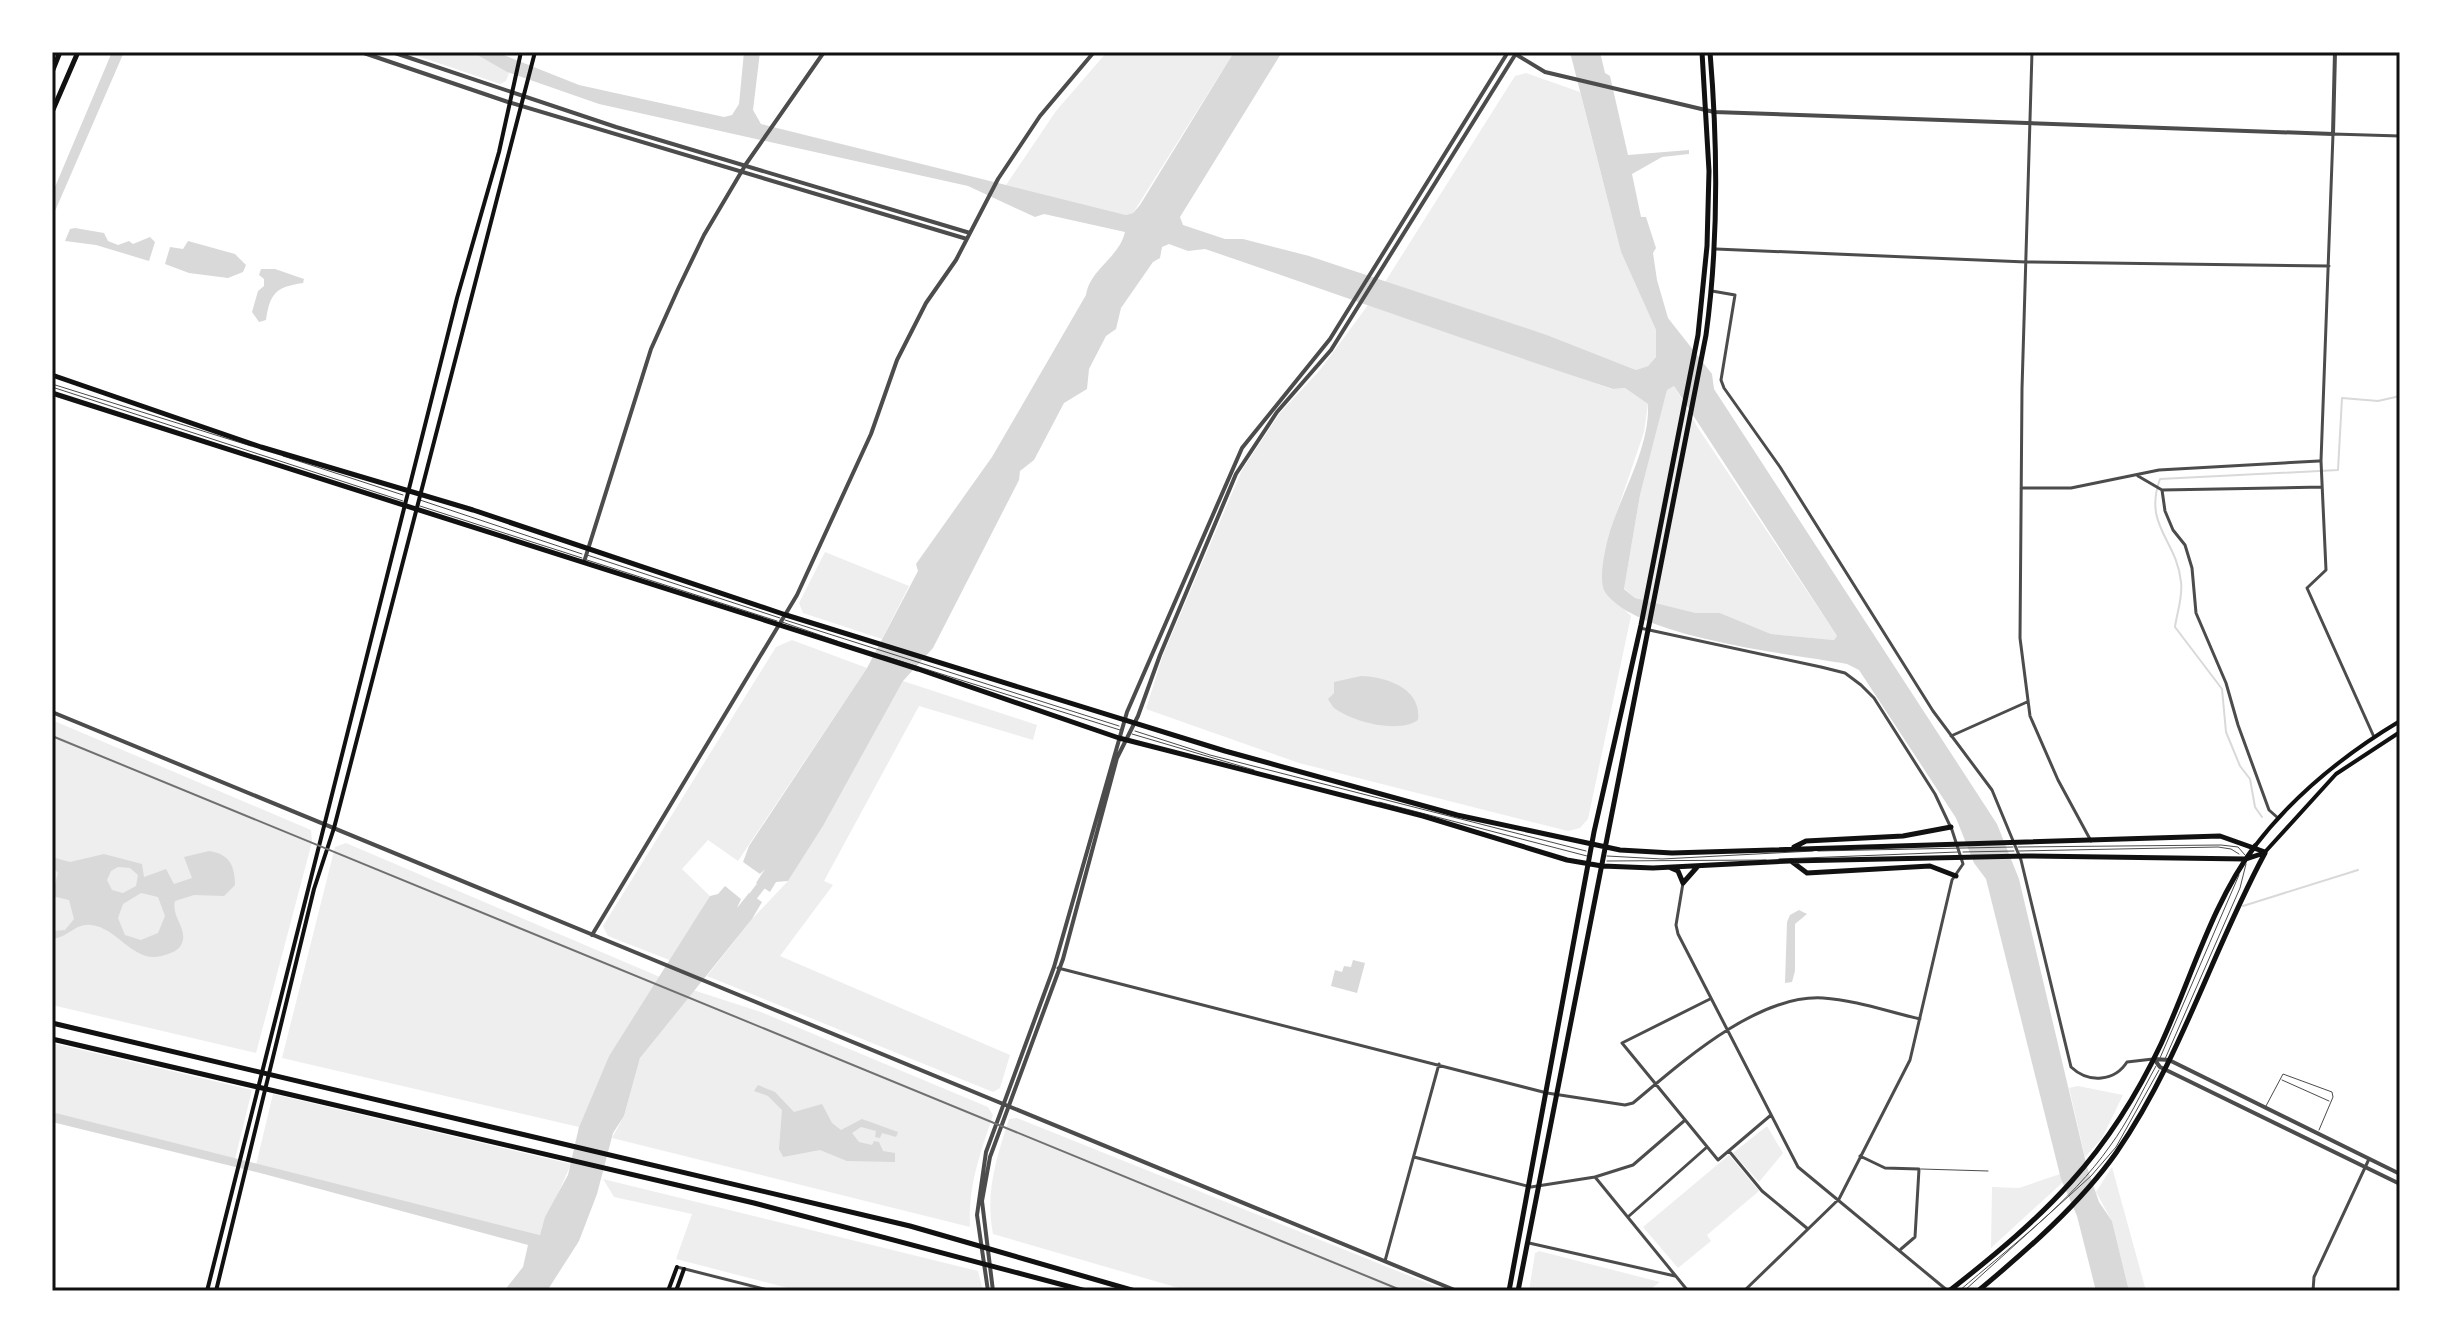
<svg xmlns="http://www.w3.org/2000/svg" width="2452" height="1343" viewBox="0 0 2452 1343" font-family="'Alegreya Sans',sans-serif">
<rect width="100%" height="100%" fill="#fff"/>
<path fill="#eee" d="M406,52H472L509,73L506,81L500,84Z
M1107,52H1234L1133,213L1126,215L1006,185L1056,111Z
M1526,73L1580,92L1621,252L1656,330V357L1648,366L1636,370L1547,335L1385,282L1515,76Z
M1368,305L1612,389L1625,388L1648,404L1644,432L1608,538L1605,591L1631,616L1588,819L1580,828L1568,831L1299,763L1146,709L1163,655L1242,470L1280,413L1320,370Z
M1674,386L1698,428L1837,636L1834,640L1771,634L1720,613H1696L1635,598L1624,588L1640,495L1667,389Z
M825,552L909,586L882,639L803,613L799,603Z
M792,640L867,668L738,861L708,840L682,869L710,896L672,961L608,936L603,926L776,647Z
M903,681L1037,725L1033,740L919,706L824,881L833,885L780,956L1010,1055L1000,1088L993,1092L707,976L752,919L788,881L823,826Z
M52,720L311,830L312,842L256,1053L52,1005Z
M346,843L660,977L609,1056L579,1127L282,1058L335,847Z
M693,990L761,1012L988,1107L993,1115C980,1154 968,1186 970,1227L612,1138L624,1116L640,1058Z
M52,1043L252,1090L235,1159L52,1112Z
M2078,1086L2123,1095L2102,1138L2085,1157L2069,1088Z
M273,1094L571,1164L540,1235L256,1165Z
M1017,1118L1447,1291H1189L993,1234C985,1193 996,1159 1009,1119Z
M1767,1126L1783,1153L1759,1182L1733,1153Z
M1729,1155L1759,1191L1707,1235L1711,1241L1678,1268L1643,1227Z
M2112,1167L2146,1291H2129L2112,1221L2096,1192Z
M2060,1174L2063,1182L1991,1248L1992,1187L2019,1188Z
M603,1179L978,1271L983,1291H800L676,1259L692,1214L614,1197Z
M1539,1251L1660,1282L1648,1291H1529L1535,1253Z"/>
<path fill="#d9d9d9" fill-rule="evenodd" d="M112,52H124L52,218V194Z
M472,52H496L579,85L724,117L732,115L739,104L744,52H760L753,110L761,124L1126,215L1133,213L1140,205L1234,52H1282L1180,217L1183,225L1225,239H1243L1309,256L1547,335L1636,370L1648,366L1656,357V330L1621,252L1570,52H1600L1605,73L1610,76L1628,155L1689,150V154L1662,157L1632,174L1641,217H1646L1656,248L1653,253L1657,280L1668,318L1712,374L1714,389L1997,824L2019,879L2087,1167L2099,1202L2112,1221L2129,1291H2096L2077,1216L2061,1179L1986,879L1974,863L1956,818L1859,670L1847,664C1792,654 1636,638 1605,592C1598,580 1605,551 1608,538C1620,495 1650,449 1648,404L1625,388L1613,389C1476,344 1341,295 1205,249L1188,251L1169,244L1162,247L1160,258L1153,262L1121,308L1116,329L1106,336L1089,369L1087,389L1064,403L1034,460L1020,471L1019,480L933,648L903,681L823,826L788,881L776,882L770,892L756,883L765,869L760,874L743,862L749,846L867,668L918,571L916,564L992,457L1086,295C1090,269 1119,258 1125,232L1044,214L1035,217L968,186L599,104L507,72ZM1674,386L1837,636L1834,640L1771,634L1720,613H1696L1635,598L1624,589L1640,495L1667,390Z
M75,228L104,233L108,241L118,245L129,241L133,244L150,237L155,242L149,261L96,245L65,241L70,229Z
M188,241L235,254L246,265L243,272L228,278L189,273L165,264L170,247L183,249Z
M261,269H275L304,279L303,283C275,287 270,294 266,320L259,322L252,312L258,291L264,286V279L259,275Z
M1361,676C1386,677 1422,688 1418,720C1399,734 1351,722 1333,707L1328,699L1334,693V682Z
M209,851C229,854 235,865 235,885L224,896L194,895L175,901C171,917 188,929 182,943C180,949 174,952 168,954C134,968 120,928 91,925C75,923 68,938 52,939V931L65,930L74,919L69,900L52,896L58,873L52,866V857L70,862L104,854L142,864L144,877L166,869L174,884L192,878L184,857ZM118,867L130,868L138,875L136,886L123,893L112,890L107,880L111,871ZM141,893L158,897L165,916L158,933L141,940L125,935L118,918L123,904Z
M725,886L741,899L737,908L749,893L762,902L752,919L640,1058L624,1116L613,1133L597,1194L579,1241L547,1291H504L523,1267L528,1245L264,1174L52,1122V1112L540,1235L545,1217L568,1175L579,1127L609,1056L710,896L718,894Z
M1799,910L1807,914L1795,924V971L1792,982L1785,983L1787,922L1790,915Z
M1353,960L1365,963L1357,993L1331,986L1335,970L1342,972L1344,966L1351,967Z
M758,1085L775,1092L794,1112L822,1104L832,1123L841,1130L862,1119L898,1132L896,1137L882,1133L880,1138L875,1137L876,1131L861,1127L852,1133L859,1142L872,1145L874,1141L879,1142L883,1151L895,1153V1162L847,1161L820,1150L783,1157L779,1149L782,1110L768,1096L754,1091Z"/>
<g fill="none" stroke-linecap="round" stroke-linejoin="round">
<path stroke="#d9d9d9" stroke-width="2" d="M2262,817L2255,807L2250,779L2240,766L2226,732L2222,689L2175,627C2177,612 2183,597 2181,582C2177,540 2143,526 2160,479L2338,470L2342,398L2378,401L2400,396
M2243,906L2358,870"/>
<path stroke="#d9d9d9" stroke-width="9" d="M747,904L767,878"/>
<path stroke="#4c4c4c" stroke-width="1" d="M52,384L251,446
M52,387L403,501
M283,456L403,495
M420,500L582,554
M420,506L582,558
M587,555L780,618
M587,560L777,621
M785,620L1119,726
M782,622L837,641
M884,656L1120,730
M1135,731L1210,755L1586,851
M1132,734L1254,770
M1379,802L1587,856
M2018,847L2221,845L2238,847L2245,855
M1818,851L2013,847
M2019,851L2218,847L2231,849L2239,854
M1963,852L2014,851
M1607,856L1662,859L1813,851
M1779,859L1958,852
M1607,861L1766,860
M2160,1058L2239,875
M2165,1059L2240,888L2246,864
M2282,1080L2329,1101
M2266,1106L2283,1074L2332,1092L2333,1097L2319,1130
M1921,1169L1988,1171
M1959,1291C2011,1246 2070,1203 2110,1146C2128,1122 2141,1093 2156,1066
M1964,1291L2091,1176L2116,1147L2159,1070"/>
<path stroke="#4c4c4c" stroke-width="3" d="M2032,52L2022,389L2020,638L2030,716L2058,780L2091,841
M1716,249L2026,262L2329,266
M1712,291L1735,295L1721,380L1724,388L1780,467L1933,711L1992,790L2021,860L2071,1067C2089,1084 2115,1081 2127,1062L2153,1059
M2138,476L2162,490L2165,511L2173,530L2185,545L2192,568L2196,613L2226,683L2238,725L2269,810L2278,818
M2021,488H2071L2159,470L2319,461
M2162,490L2322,487
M1640,628L1821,667L1845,673L1861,685L1874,698L1935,794L1952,830L1963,864L1952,880L1910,1060L1839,1199L1744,1291
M1951,736L2027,702
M2374,737L2307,588L2326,570L2321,461L2333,134L2400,136
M1683,883L1676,925L1678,934L1798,1167L1948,1291
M1058,968L1547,1093L1625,1105L1633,1103C1681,1063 1757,994 1823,998C1855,1000 1889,1012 1920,1019
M1710,999L1622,1043L1718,1160L1771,1115
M1729,1151L1762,1191L1808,1229
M1860,1156L1885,1168L1919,1169L1915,1237L1901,1249
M1414,1157L1531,1187L1595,1177L1688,1291
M1595,1177L1633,1165L1684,1121
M1629,1216L1707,1147
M1529,1243L1675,1276
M1385,1261L1439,1064
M677,1267L772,1291
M2313,1291L2314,1277L2369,1159"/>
<path stroke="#4c4c4c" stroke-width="4" d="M361,52L508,102L967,239
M392,52L616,127L970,233
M1512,52L1545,72L1714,112L2333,134L2335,52
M584,562L651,349L678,289L704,235L746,164L824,52
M52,712L1457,1291
M592,935L797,595L871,434L897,360L926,303L956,260L998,179L1040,116L1094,52
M2154,1059L2160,1067L2400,1184
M2154,1059L2169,1060L2400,1174
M988,1291L977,1215L986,1152L1054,967L1127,712L1242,448L1330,339L1508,52
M993,1291L982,1201L990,1157L1063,959L1117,758L1138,716L1160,655L1236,474L1277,412L1331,350L1515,55"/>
<path stroke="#111" stroke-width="4" d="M2255,846C2294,795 2345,754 2400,721
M2265,852L2336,774L2400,732
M207,1291L457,298L499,152L521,52
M216,1291L314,889L334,828L535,52
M668,1291L677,1267
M676,1291L684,1269"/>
<path stroke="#111" stroke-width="5" d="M52,72L60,52
M52,112L78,52
M52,375L261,447L473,510L786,615L1225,751L1457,815L1620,850L1672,853L2220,836L2265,852
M52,393L918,669L1119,738L1423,816L1567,860L1602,866L1653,868L1790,861L2026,856L2246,859L2264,853
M1794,847L1806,841L1903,836L1951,827
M1791,861L1807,873L1930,866L1956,876
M1671,868L1678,871L1683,883
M1683,883L1698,866
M1509,1291L1594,832L1641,625L1698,335L1707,246L1709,171L1702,52
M1518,1291L1706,335C1719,240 1718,148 1710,52
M1949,1291C2045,1216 2108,1157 2161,1044C2191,979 2212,903 2255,846
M1978,1291C2026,1251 2080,1204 2116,1153C2180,1061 2212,951 2265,853"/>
<path stroke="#111" stroke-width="5" d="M52,1023L910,1226L1135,1291
M52,1039L754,1203L1086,1291"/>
<path stroke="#707070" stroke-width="2" d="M52,736L1403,1291"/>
</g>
<rect width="2452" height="1343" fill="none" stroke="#ffffff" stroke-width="108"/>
<rect x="54" y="54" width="2344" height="1235" fill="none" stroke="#111" stroke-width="3"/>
</svg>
